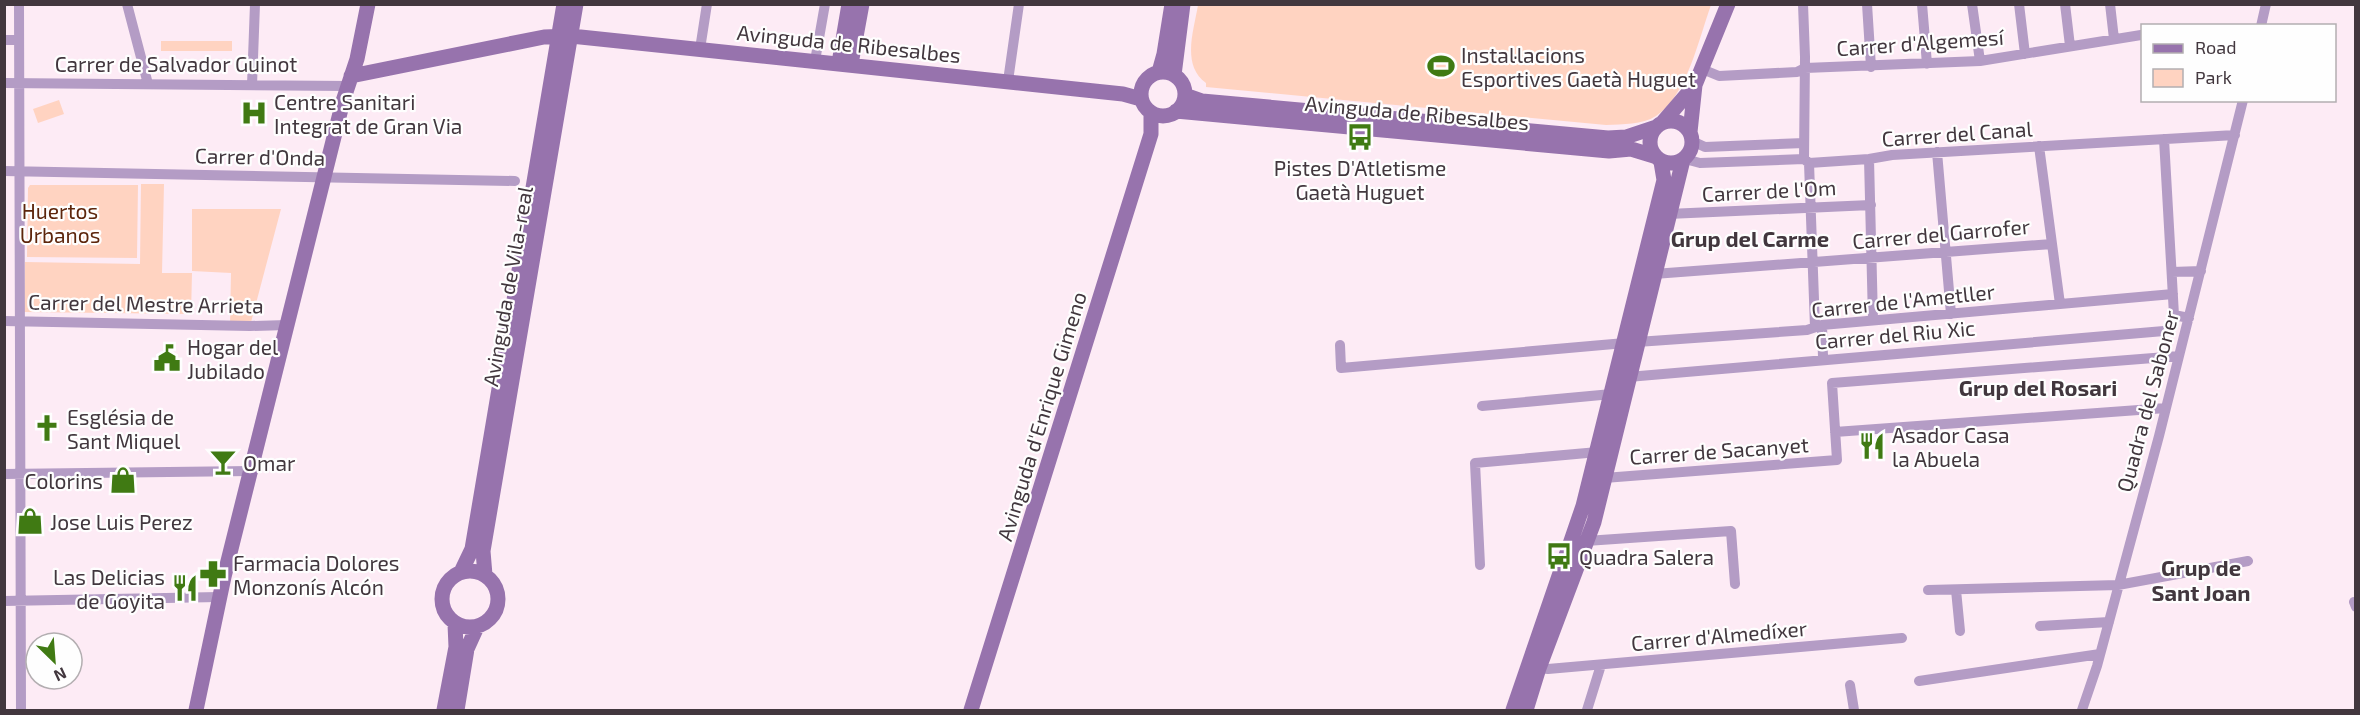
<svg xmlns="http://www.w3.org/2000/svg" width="2360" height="715" viewBox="0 0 2360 715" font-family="'Exo 2',sans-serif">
<rect width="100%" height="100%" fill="#fdebf5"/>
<path fill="#ffd3c1" d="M1198,5H1711C1699,38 1687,96 1656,116C1642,125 1623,124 1606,125L1206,87V83C1181,65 1194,30 1198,5Z
M161,41H232V51H161Z
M59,100L64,114L38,123L33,109Z
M141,184H164L162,273H192L191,314L24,312L25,262L140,264Z
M30,185H138L137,258L27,257L28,188Z
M192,209H281L250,326H230L231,273L192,271Z"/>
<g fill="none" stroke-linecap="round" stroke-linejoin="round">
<path stroke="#b49cc5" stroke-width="10" d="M19,4L21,710
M127,4L148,84
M1803,4L1805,57L1804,159
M1867,4L1871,67
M1922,4L1927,64
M1972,4L1980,61
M2019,4L2025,54
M2065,4L2070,46
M2110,4L2114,39
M2261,26L2266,4
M4,40H19
M700,49L707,4
M815,61L825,4
M1702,69L1719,76L1797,72L1805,68L1980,61L2141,35
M1008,81L1019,4
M4,83L348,86
M252,85L255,4
M2164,139L2174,315L2189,318
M1692,141L1705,147L1804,143
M2039,146L2060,304
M1937,152L1951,314
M1685,159L1700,163L1804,159L1809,163L1869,159L1892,155L2235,135
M1869,159L1873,320
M1809,163L1815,327
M4,171L515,181
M1668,214L1871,205
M2172,272L2201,271
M1654,274L2052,244
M4,321L250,326L287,325
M1822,325L1823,357
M1637,342L1807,330L1822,325L2173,294
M1340,345L1341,368L1625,343
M1628,377L2164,331
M1482,406L1612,394
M1835,432L2166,408
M4,474L251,471
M1604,478L1837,460L1832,383L2179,356
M1586,541L1731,531L1735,584
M1480,565L1475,463L1598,452
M1928,590L2118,585L2248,561
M1956,590L1960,631
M4,601L219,597
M2354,602L2356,607
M2040,626L2109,622
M1539,668L1548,669L1902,638
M1919,681L2100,654
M1850,685L1854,710
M1587,710L1601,665
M2082,710L2097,666L2159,436L2243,100"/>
<path stroke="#9773ad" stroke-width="15" d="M839,63L849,4
M851,64L862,4
M1159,72L1164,54L1172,4
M1141 94a22 22 0 1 1 44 0a22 22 0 1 1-44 0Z
M1174,75L1183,4
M351,76L544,37L571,36L1123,94L1141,99
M1185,95L1202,101L1608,138L1626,137L1656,127
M1176,111L1609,151L1631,149L1654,156
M1650 142a21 21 0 1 1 42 0a21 21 0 1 1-42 0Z
M1663,122L1695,85L1728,4
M1690,132L1695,85
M442 599a28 28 0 1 1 56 0a28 28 0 1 1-56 0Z
M461,572L472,549L564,4
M485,575L483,551L576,4
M196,710L224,577L343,101L357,59L368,4
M444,710L456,647L455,624
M457,710L467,649L477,627
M971,710L1151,134V113
M1513,710L1583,506L1664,180L1661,162
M1526,710L1539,668L1594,522L1683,160"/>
</g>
<defs>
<symbol id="stadium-bare" viewBox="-9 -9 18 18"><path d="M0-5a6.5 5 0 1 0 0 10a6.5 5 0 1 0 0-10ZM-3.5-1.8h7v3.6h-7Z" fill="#407a13" stroke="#fefefe" stroke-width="2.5" paint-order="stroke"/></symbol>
<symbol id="hospital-bare" viewBox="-9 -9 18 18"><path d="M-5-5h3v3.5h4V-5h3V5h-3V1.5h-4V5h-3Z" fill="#407a13" stroke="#fefefe" stroke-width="2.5" paint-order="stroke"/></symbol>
<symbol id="bus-bare" viewBox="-9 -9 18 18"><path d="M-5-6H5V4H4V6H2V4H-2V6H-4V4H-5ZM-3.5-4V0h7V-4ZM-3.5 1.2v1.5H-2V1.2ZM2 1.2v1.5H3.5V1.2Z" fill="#407a13" stroke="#fefefe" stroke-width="2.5" paint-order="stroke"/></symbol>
<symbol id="civic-bare" viewBox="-9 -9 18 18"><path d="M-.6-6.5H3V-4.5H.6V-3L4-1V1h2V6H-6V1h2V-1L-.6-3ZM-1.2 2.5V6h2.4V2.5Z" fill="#407a13" stroke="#fefefe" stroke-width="2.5" paint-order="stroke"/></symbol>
<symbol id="church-bare" viewBox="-9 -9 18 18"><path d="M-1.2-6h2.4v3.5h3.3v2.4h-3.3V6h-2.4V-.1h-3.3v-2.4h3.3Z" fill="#407a13" stroke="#fefefe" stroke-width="2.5" paint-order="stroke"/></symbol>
<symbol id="restaurant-bare" viewBox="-9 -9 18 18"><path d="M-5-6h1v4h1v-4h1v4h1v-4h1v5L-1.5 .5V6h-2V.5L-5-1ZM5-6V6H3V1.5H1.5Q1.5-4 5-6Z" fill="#407a13" stroke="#fefefe" stroke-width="2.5" paint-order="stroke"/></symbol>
<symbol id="bar-bare" viewBox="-9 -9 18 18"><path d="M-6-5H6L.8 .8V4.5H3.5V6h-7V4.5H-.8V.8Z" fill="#407a13" stroke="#fefefe" stroke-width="2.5" paint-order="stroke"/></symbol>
<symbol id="shop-bare" viewBox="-9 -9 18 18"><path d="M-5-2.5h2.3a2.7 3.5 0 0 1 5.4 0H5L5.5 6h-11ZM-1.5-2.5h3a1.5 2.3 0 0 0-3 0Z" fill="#407a13" stroke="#fefefe" stroke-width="2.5" paint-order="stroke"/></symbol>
<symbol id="pharmacy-bare" viewBox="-9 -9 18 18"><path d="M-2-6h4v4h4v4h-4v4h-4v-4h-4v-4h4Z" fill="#407a13" stroke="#fefefe" stroke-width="2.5" paint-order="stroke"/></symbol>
</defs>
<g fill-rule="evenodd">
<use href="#stadium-bare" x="1422" y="47" width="38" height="38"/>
<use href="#hospital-bare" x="235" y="94" width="38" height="38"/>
<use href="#bus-bare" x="1341" y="118" width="38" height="38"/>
<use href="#civic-bare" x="148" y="339" width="38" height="38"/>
<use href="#church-bare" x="28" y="409" width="38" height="38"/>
<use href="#restaurant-bare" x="1853" y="427" width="38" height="38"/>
<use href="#bar-bare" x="204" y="443" width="38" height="38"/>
<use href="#shop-bare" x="104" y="461" width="38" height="38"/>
<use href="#shop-bare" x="11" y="502" width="38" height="38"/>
<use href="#bus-bare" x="1540" y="537" width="38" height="38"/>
<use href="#pharmacy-bare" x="194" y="555" width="38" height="38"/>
<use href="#restaurant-bare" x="166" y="569" width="38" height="38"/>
</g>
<g text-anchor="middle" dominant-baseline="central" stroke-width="4.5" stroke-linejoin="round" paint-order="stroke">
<g font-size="21" fill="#42373e" stroke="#fefefe">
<text transform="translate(1920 42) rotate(-4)">Carrer d'Algemesí</text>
<text transform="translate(849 43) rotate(6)">Avinguda de Ribesalbes</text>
<text x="176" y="63">Carrer de Salvador Guinot</text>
<text transform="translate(1417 112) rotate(5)">Avinguda de Ribesalbes</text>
<text transform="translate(1957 133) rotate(-4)">Carrer del Canal</text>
<text transform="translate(260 156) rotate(1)">Carrer d'Onda</text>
<text transform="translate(1769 190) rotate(-3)">Carrer de l'Om</text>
<text transform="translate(1941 233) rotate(-5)">Carrer del Garrofer</text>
<text transform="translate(507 286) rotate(-80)">Avinguda de Vila-real</text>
<text transform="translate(1903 300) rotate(-6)">Carrer de l'Ametller</text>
<text transform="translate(146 303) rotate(1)">Carrer del Mestre Arrieta</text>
<text transform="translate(1895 334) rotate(-5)">Carrer del Riu Xic</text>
<text transform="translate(2147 401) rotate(-75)">Quadra del Saboner</text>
<text transform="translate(1041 416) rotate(-73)">Avinguda d'Enrique Gimeno</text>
<text transform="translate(1719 450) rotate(-4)">Carrer de Sacanyet</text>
<text transform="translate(1719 635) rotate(-5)">Carrer d'Almedíxer</text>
</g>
<g font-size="21" fill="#42373e" stroke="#fefefe" text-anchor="start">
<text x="1461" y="54">Instal·lacions<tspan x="1461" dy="24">Esportives Gaetà Huguet</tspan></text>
<text x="274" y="101">Centre Sanitari<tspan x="274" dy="24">Integrat de Gran Via</tspan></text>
<text x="1360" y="167" text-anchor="middle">Pistes D'Atletisme<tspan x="1360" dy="24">Gaetà Huguet</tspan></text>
<text x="187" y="346">Hogar del<tspan x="187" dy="24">Jubilado</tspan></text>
<text x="67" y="416">Església de<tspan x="67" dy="24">Sant Miquel</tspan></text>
<text x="1892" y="434">Asador Casa<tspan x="1892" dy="24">la Abuela</tspan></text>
<text x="243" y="462">Omar</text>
<text x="103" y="480" text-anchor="end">Colorins</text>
<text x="50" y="521">Jose Luis Perez</text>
<text x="1579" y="556">Quadra Salera</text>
<text x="233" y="562">Farmacia Dolores<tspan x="233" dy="24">Monzonís Alcón</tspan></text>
<text x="165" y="576" text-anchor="end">Las Delicias<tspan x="165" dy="24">de Goyita</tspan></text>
</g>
<g font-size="21" fill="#5d260c" stroke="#fefefe">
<text x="60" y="210">Huertos<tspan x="60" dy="24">Urbanos</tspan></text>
</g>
<g font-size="22" font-weight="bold" fill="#42373e" stroke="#fefefe">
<text x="1750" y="238">Grup del Carme</text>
<text x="2038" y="387">Grup del Rosari</text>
<text x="2201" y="567">Grup de<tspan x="2201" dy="25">Sant Joan</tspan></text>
</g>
</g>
<rect width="2360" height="715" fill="none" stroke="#42373e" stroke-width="12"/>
<rect x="2141" y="24" width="195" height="78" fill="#fefefe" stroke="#b3aeb1" stroke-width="1.5"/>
<rect x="2153" y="44" width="30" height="9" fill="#9773ad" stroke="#b3aeb1" stroke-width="1.5"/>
<text x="2195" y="54" font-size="18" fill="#42373e">Road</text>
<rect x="2153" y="69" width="30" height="18" fill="#ffd3c1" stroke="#b3aeb1" stroke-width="1.5"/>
<text x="2195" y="84" font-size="18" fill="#42373e">Park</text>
<g transform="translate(54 661) rotate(155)"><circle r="28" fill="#fefefe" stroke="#b3aeb1" stroke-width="1.5"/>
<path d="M0-4.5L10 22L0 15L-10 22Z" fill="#407a13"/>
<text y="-9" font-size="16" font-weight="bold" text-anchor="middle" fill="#42373e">N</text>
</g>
</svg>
